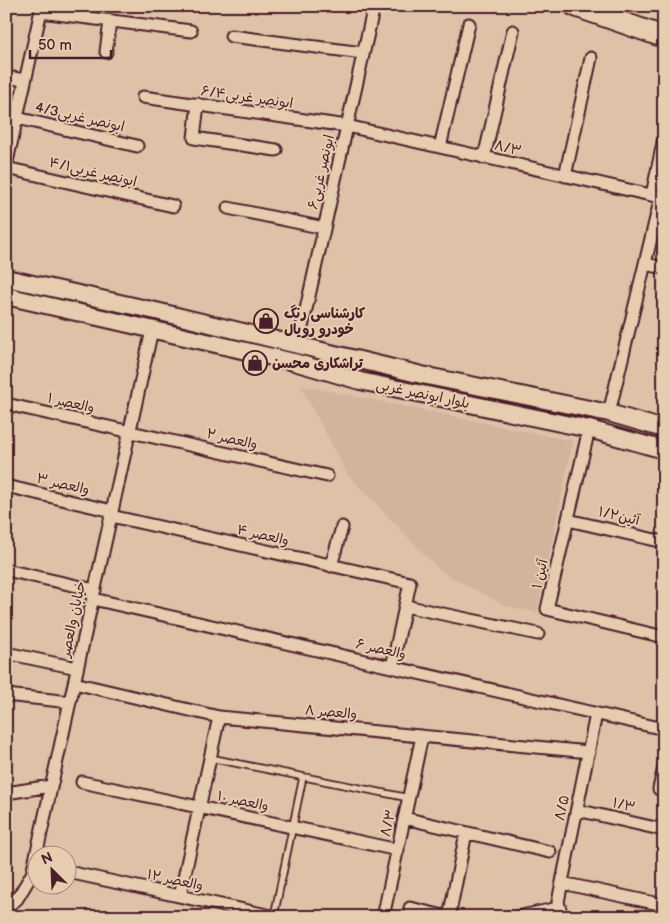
<svg xmlns="http://www.w3.org/2000/svg" width="670" height="923" viewBox="0 0 670 923" font-family="'Balsamiq Sans','Playpen Sans Arabic',sans-serif">
<rect width="100%" height="100%" fill="#dec2a7"/>
<filter id="ink" filterUnits="userSpaceOnUse"><feTurbulence type="fractalNoise" baseFrequency=".02" numOctaves="2"/><feDisplacementMap in="SourceGraphic" scale="10" xChannelSelector="R" yChannelSelector="G"/><feConvolveMatrix kernelMatrix="1 2 1 2 8 2 1 2 1" color-interpolation-filters="sRGB"/></filter>
<g filter="url(#ink)">
<path fill="#d1b49c" d="M300,385L573,441L537,613L506,606L441,572L348,475Z"/>
<g fill="none" stroke-linecap="round" stroke-linejoin="round">
<defs>
<path id="lane" d="M210,758L409,798
M274,916L303,777"/>
<path id="street" d="M41,12L191,31
M231,36L363,53
M106,52L110,21
M6,77L25,80
M143,97L347,126L664,198
M198,104L194,138L276,150
M17,118L137,146
M440,147L469,24
M484,158L513,31
M6,166L42,6
M6,168L173,206
M565,176L591,58
M652,195L664,138
M228,208L324,228
M645,264L664,268
M298,345L374,6
M6,404L327,476
M609,413L661,197
M589,429L547,609L664,637
M6,486L112,511
M111,516L410,583L392,667
M568,520L664,542
M331,566L342,527
M6,570L95,590
M93,599L664,729
M405,606L538,634
M6,653L77,668
M74,683L219,717L589,752
M6,695L70,702
M82,782L398,850
M659,789L664,767
M6,793L51,786
M577,810L664,830
M404,818L550,852
M68,872L276,917
M562,883L664,905
M180,896L219,717
M6,907L17,899L32,874L152,330
M410,908L448,917
M383,917L422,736
M449,917L466,833
M517,917L559,908
M562,917L558,902L596,714"/>
<path id="secondary" d="M6,278L156,311L422,375L609,413L664,429
M6,296L294,362L360,381L589,429L664,450"/>
<path id="highway" d="M575,6L664,37"/>
</defs>
<use href="#lane" stroke="#4a1f2b" stroke-width="9"/>
<use href="#street" stroke="#4a1f2b" stroke-width="15"/>
<use href="#secondary" stroke="#4a1f2b" stroke-width="20"/>
<use href="#highway" stroke="#4a1f2b" stroke-width="24"/>
<use href="#lane" stroke="#e7cdaf" stroke-width="5.5"/>
<use href="#street" stroke="#e7cdaf" stroke-width="11"/>
<use href="#secondary" stroke="#e7cdaf" stroke-width="16"/>
<use href="#highway" stroke="#e7cdaf" stroke-width="20"/>
</g>
</g>
<defs>
<symbol id="shop-ring" viewBox="-11 -11 22 22"><circle r="9.5" fill="#e7cdaf" stroke="#4a1f2b" stroke-width="1.5"/><path d="M-5-2.5h2.3a2.7 3.5 0 0 1 5.4 0H5L5.5 6h-11ZM-1.5-2.5h3a1.5 2.3 0 0 0-3 0Z" fill="#4a1f2b"/></symbol>
</defs>
<g fill-rule="evenodd">
<use href="#shop-ring" x="252" y="307" width="28" height="28"/>
<use href="#shop-ring" x="241" y="349" width="28" height="28"/>
</g>
<g text-anchor="middle" dominant-baseline="central" stroke-width="4" stroke-linejoin="round" paint-order="stroke">
<g font-size="14" fill="#4a1f2b" stroke="#e7cdaf">
<text transform="translate(247 97) rotate(8)">۶/۴ابونصر غربی</text>
<text transform="translate(80 117) rotate(13)">4/3ابونصر غربی</text>
<text transform="translate(508 148) rotate(13)">۸/۳</text>
<text transform="translate(93 172) rotate(13)">۴/۱ابونصر غربی</text>
<text transform="translate(321 172) rotate(-77)">۶ابونصر غربی</text>
<text transform="translate(423 394) rotate(12)">بلوار ابونصر غربی</text>
<text transform="translate(71 403) rotate(13)">والعصر ۱</text>
<text transform="translate(232 439) rotate(13)">والعصر ۲</text>
<text transform="translate(63 484) rotate(13)">والعصر ۳</text>
<text transform="translate(619 516) rotate(13)">۱/۲آئین</text>
<text transform="translate(263 535) rotate(13)">والعصر ۴</text>
<text transform="translate(540 574) rotate(-77)">آئین ۱</text>
<text transform="translate(73 619) rotate(-78)">خیابان والعصر</text>
<text transform="translate(381 649) rotate(13)">والعصر ۶</text>
<text transform="translate(331 712) rotate(5)">والعصر ۸</text>
<text transform="translate(243 801) rotate(12)">والعصر ۱۰</text>
<text transform="translate(624 805) rotate(13)">۱/۳</text>
<text transform="translate(562 808) rotate(-78)">۸/۵</text>
<text transform="translate(388 823) rotate(-78)">۸/۳</text>
<text transform="translate(175 880) rotate(12)">والعصر ۱۲</text>
</g>
<g font-size="14" font-weight="bold" fill="#4a1f2b" stroke="#e7cdaf" text-anchor="start">
<text x="284" y="313">کارشناسی رنگ<tspan x="284" dy="16">خودرو رویال</tspan></text>
<text x="272" y="363">تراشکاری محسن</text>
</g>
</g>
<rect width="670" height="923" fill="none" stroke="#e7cdaf" stroke-width="25"/>
<rect x="12" y="12" width="645" height="898" fill="none" stroke="#4a1f2b" stroke-width="2" filter="url(#ink)"/>
<g transform="translate(52 870) rotate(336)"><circle r="24" fill="#e7cdaf" stroke="#a8877a"/>
<path d="M0-4L9 19L0 12L-9 19Z" fill="#4a1f2b"/>
<text y="-8" font-size="14" font-weight="bold" text-anchor="middle" fill="#4a1f2b">N</text>
</g>
<path d="M30 50v8h81v-8" fill="none" stroke="#4a1f2b" stroke-width="2.5"/>
<text x="38" y="50" font-size="15" fill="#4a1f2b" stroke="#e7cdaf" stroke-width="4" paint-order="stroke">50 m</text>
</svg>
